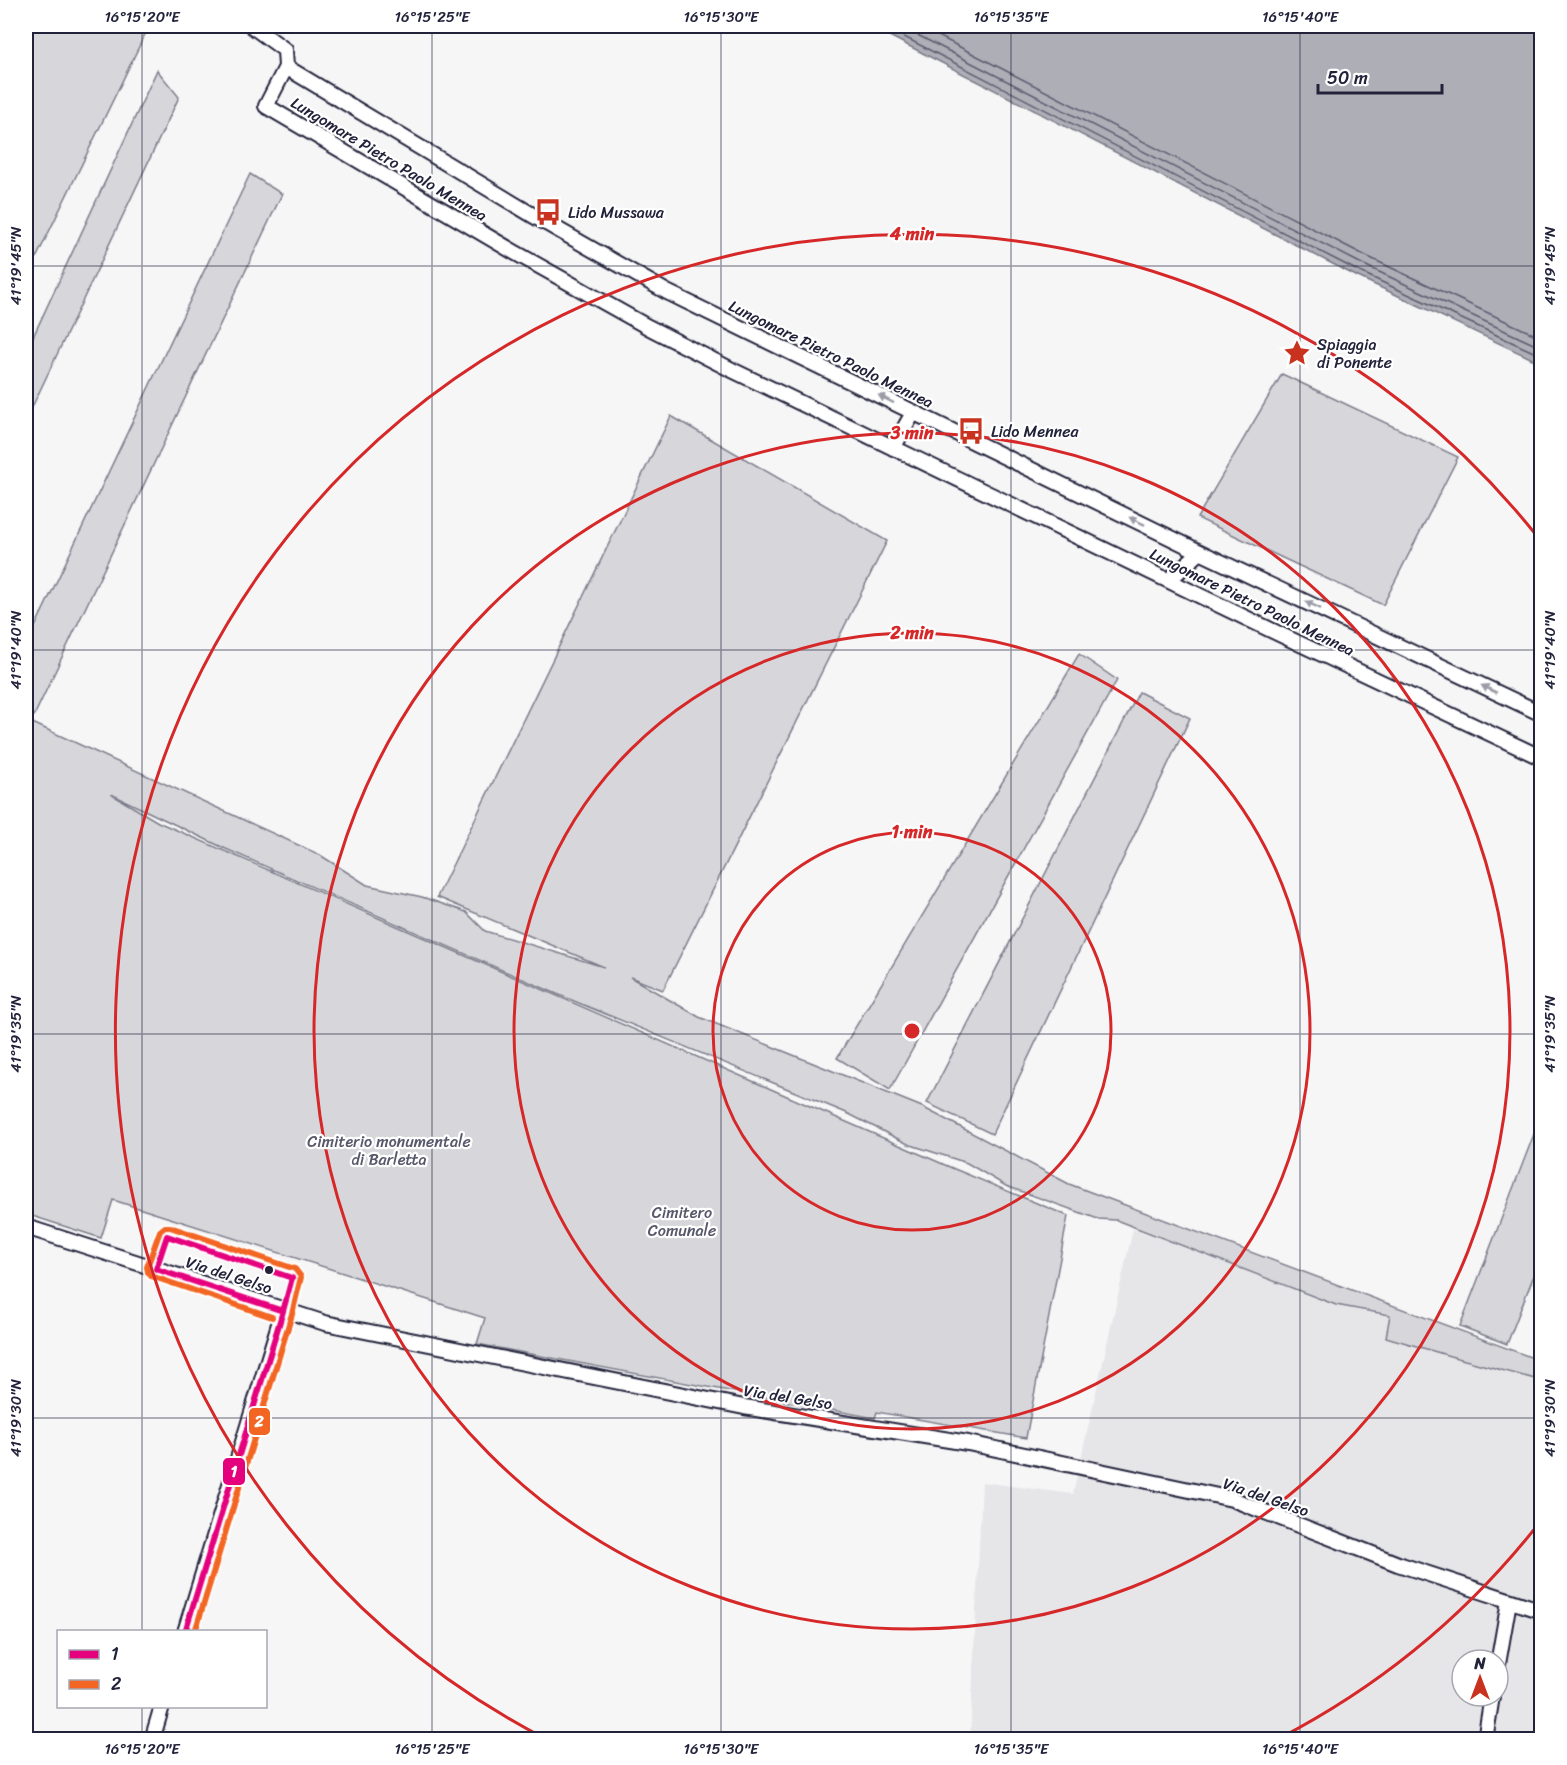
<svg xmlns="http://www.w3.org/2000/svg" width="1567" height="1765" viewBox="0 0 1567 1765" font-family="Sriracha,sans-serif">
<rect width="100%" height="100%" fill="#f6f6f7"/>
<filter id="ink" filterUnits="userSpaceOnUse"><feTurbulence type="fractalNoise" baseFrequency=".0167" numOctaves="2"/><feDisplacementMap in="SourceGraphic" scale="12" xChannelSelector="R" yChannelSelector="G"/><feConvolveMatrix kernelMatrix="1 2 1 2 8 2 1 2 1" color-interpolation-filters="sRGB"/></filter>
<g filter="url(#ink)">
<path fill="#e6e6e9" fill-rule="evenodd" d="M1133,1229L1541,1360V1739L970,1740L982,1482L1073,1494ZM1462,1660H1498V1696H1462Z"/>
<path fill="#d7d7db" stroke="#7c7c8b" stroke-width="1.5" d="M27,26H149L26,279V29Z
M157,70L179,97L26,420V352Z
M250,174L282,194L34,716L26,712V646Z
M1282,374L1458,457L1383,605L1197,518Z
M671,416L887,541L663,990L630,977L699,1017L922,1107L1069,1184L1541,1361L1535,1379L1450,1356L1386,1337L1390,1315L1336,1305L1116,1220L1098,1219L1006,1186L967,1163L908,1144L849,1114L557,994L226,849L111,794L158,822L952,1168L1068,1216L1026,1438L877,1412L875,1418L477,1344L485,1318L113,1200L101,1238L26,1214V720L320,855L367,885L422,897L466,912L485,931L604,967L437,897Z
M1079,654L1117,680L890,1090L837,1058Z
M1139,692L1190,718L992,1134L927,1103Z
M1541,1116V1257L1507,1344L1460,1326Z"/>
<path fill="#aeaeb7" stroke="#767685" stroke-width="1.5" d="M870,26H1541V363L1356,276Z"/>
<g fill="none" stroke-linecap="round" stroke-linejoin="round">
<path stroke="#5a5a6d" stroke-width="1.5" d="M883,26L1358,271L1542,356
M900,26L1362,264L1542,348
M919,26L1366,256L1542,338"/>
<defs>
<path id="street" d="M252,26L285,50L286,67
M286,67L266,106L514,252L648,327L732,370L1275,632L1542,758
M286,67L534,216L667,292L1200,552L1542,714
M893,448L913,413
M1169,580L1200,552
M26,1227L325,1323L744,1407L968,1443L1232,1499L1398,1564L1542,1611
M185,1632L283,1311
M1498,1664L1509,1601
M152,1740L162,1706
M1485,1740L1492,1696"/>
</defs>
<use href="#street" stroke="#22223b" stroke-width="18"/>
<use href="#street" stroke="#fff" stroke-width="14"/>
<defs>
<path id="bus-1" d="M167,1236L292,1278L283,1311L156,1269Z
M185,1632L283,1311"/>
<path id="bus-2" d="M195,1632L292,1314L301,1277L295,1269L170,1227H165L160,1231L147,1267L148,1272L151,1276L272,1317"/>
</defs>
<use href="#bus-1" stroke="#fff" stroke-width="10"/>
<use href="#bus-2" stroke="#fff" stroke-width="10"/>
<use href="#bus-1" stroke="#e5007d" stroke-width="6"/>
<use href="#bus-2" stroke="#f26522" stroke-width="6"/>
</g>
<defs><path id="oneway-solid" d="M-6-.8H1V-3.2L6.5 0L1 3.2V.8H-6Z" transform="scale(1.5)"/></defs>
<g fill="#9c9ca7">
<use href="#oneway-solid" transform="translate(886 399) rotate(-153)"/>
<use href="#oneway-solid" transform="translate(1137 521) rotate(-154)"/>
<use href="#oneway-solid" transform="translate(1313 605) rotate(-154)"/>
<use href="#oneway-solid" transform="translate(1489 689) rotate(-154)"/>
</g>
</g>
<path fill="none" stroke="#22223b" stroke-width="1.5" stroke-opacity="0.45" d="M142,26V1632M432,26V1740M721,26V1740M1011,26V1740M1300,26V1740M26,266H1542M26,650H1542M26,1034H1542M26,1418H1542M142,1706V1740"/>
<g fill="none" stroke="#d62828" stroke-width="3">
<circle cx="912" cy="1031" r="199"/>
<circle cx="912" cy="1031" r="398"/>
<circle cx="912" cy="1031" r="598"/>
<path d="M1540 1522A797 797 0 0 1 1280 1738M544 1738A797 797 0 1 1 1540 540"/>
</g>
<defs>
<symbol id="bus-bare" viewBox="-9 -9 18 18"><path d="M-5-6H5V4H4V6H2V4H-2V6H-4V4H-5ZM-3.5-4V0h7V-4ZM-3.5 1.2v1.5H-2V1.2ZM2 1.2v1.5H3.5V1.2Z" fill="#c8321e" stroke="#fff" stroke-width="2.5" paint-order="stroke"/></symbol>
<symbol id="sight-bare" viewBox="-9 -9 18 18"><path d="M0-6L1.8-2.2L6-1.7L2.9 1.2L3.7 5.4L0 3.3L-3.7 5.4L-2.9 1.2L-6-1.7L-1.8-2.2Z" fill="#c8321e" stroke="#fff" stroke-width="2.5" paint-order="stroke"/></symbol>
</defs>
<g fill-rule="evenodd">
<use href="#bus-bare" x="529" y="193" width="38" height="38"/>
<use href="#sight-bare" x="1278" y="334" width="38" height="38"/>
<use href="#bus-bare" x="952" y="412" width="38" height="38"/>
</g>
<circle fill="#22223b" stroke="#fff" stroke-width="2" cx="269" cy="1270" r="5"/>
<g text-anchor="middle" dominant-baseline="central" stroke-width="4.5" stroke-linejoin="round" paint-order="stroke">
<g font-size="16" fill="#22223b" stroke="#fff">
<text transform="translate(389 159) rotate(31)">Lungomare Pietro Paolo Mennea</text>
<text transform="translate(831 354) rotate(26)">Lungomare Pietro Paolo Mennea</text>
<text transform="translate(1252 602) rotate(26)">Lungomare Pietro Paolo Mennea</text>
<text transform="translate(229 1275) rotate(18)">Via del Gelso</text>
<text transform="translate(788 1397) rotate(9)">Via del Gelso</text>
<text transform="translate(1266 1497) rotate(19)">Via del Gelso</text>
</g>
<g font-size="16" fill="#22223b" stroke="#fff" text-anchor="start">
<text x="568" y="212">Lido Mussawa</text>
<text x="1317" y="344">Spiaggia<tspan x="1317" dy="18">di Ponente</tspan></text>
<text x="991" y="431">Lido Mennea</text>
</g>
<g font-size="16" fill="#58586b" stroke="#fff">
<text x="389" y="1141">Cimiterio monumentale<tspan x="389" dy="18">di Barletta</tspan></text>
<text x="682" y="1212">Cimitero<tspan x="682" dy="18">Comunale</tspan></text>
</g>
</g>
<circle cx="912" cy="1031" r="9" fill="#d62828" stroke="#fff" stroke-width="3"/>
<g font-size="18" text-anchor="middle" font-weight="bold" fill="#d62828" stroke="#fff" stroke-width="4.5" stroke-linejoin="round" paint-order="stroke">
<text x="912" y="240">4 min</text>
<text x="912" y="439">3 min</text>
<text x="912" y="639">2 min</text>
<text x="912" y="838">1 min</text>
</g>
<g stroke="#fff" stroke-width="2">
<rect x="248" y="1407" width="23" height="29" rx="6" fill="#f26522"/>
<rect x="222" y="1457" width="24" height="29" rx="6" fill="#e5007d"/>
</g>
<g font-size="16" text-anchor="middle" font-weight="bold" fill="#fff">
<text x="259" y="1427">2</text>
<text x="234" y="1477">1</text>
</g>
<rect width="1567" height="1765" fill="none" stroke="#fff" stroke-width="66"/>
<rect x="57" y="1630" width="210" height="78" fill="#ffffff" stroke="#a7a7b1" stroke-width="1.5"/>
<rect x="69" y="1650" width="30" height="9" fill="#e5007d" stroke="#a7a7b1" stroke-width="1.5"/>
<text x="111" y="1660" font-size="18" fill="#22223b">1</text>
<rect x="69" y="1680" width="30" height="9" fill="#f26522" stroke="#a7a7b1" stroke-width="1.5"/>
<text x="111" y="1690" font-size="18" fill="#22223b">2</text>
<g transform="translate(1480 1678)"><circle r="28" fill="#ffffff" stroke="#a7a7b1" stroke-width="1.5"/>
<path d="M0-4.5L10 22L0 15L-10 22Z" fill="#c8321e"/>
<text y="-9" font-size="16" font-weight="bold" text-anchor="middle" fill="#22223b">N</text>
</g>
<path d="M1318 84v9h124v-9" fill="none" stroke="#22223b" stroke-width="3"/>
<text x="1327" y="84" font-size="18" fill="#22223b" stroke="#ffffff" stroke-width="4.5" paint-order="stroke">50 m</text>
<rect x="33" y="33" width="1501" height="1699" fill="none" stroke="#22223b" stroke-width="2"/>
<g font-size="15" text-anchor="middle" fill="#22223b">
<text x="142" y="22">16°15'20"E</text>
<text x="432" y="22">16°15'25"E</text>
<text x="721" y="22">16°15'30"E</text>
<text x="1011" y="22">16°15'35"E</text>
<text x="1300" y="22">16°15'40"E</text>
<text transform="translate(16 266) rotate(-90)" y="5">41°19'45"N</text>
<text transform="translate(1550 266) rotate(-90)" y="5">41°19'45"N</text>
<text transform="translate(16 650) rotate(-90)" y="5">41°19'40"N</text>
<text transform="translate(1550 650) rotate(-90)" y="5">41°19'40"N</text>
<text transform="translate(16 1034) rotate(-90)" y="5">41°19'35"N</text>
<text transform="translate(1550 1034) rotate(-90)" y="5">41°19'35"N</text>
<text transform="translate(16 1418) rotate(-90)" y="5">41°19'30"N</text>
<text transform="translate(1550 1418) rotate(-90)" y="5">41°19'30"N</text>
<text x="142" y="1754">16°15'20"E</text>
<text x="432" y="1754">16°15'25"E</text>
<text x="721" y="1754">16°15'30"E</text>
<text x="1011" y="1754">16°15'35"E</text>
<text x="1300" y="1754">16°15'40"E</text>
</g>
</svg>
